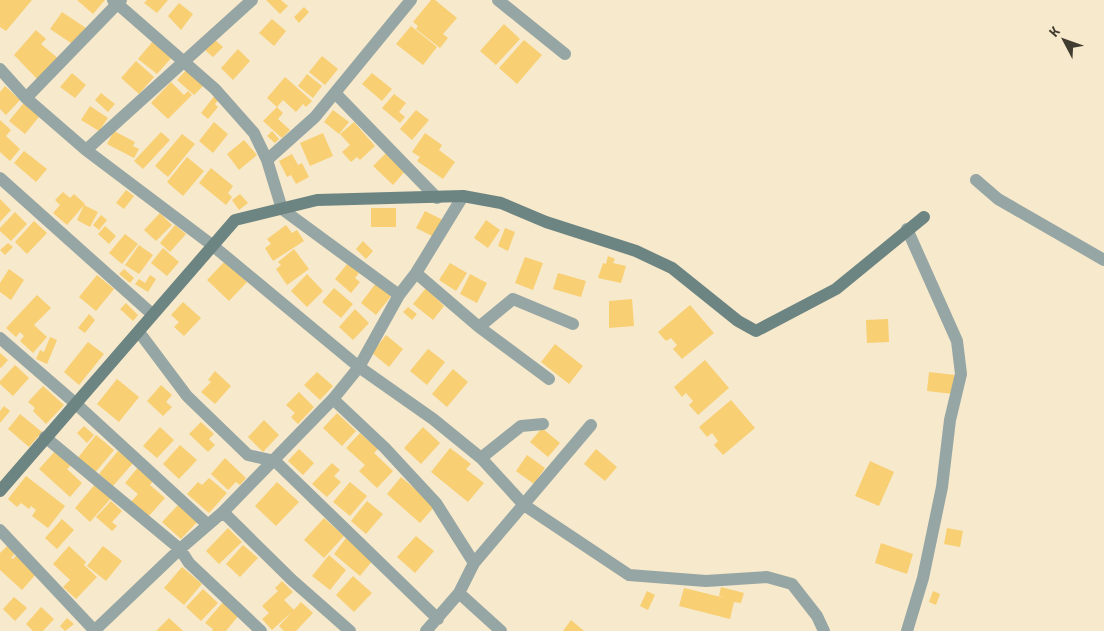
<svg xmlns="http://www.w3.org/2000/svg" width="1104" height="631" viewBox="0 0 1104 631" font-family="'Titillium Web',sans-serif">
<rect width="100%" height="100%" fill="#f7e9cc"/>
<path fill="#f8cf72" d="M0,0H32L6,31L0,27Z
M77,0H105L93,14Z
M147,0H168L157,13L144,3Z
M266,0H281L288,6L280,14Z
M431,0H435L457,18L443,34L448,38L440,48L416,29L418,26L413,22Z
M179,3L193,14L181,30L168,16Z
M304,7L309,12L299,23L294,17Z
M62,12L86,28L74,45L50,29Z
M272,19L286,31L274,46L259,33Z
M504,24L520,39L496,65L480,51Z
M411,26L437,47L423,65L396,44Z
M36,30L46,39L41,44L60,60L40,82L14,55Z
M215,40L223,47L213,57L205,50Z
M524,40L542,55L517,84L499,68Z
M153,41L172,57L157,74L138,59Z
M238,49L250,61L233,80L221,68Z
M322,56L338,69L325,85L309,72Z
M136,61L154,77L139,94L121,78Z
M188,68L205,84L194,95L177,80Z
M72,73L86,85L75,98L60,87Z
M372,73L392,89L382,101L362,84Z
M307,74L322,86L313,98L298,86Z
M285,77L312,101L306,107L303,104L296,112L283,100L277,107L267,98Z
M171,82L184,95L188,91L192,95L168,119L151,103Z
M5,86L20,100L6,115L0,109V92Z
M101,93L115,104L108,112L95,100Z
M216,94L220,98L215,104L218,107L208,119L201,113Z
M394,94L406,103L399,112L405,117L400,123L382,108Z
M27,99L43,112L25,134L9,121Z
M90,106L108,118L99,131L81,120Z
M277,107L283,113L278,119L290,130L282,138L263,121Z
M333,110L349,122L339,134L324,122Z
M416,110L429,120L412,140L400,129Z
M0,120L11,130L6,136L20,149L10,161L0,152Z
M214,122L228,134L213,153L199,141Z
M354,122L375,146L360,160L357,157L351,162L342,152L350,145L340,134Z
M114,131L135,142L133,146L139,149L134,158L107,144Z
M272,131L279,139L275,143L267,136Z
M161,132L170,140L143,169L134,161Z
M323,133L333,156L310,166L300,143Z
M425,133L442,145L439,150L455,162L443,179L417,161L420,157L412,152Z
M182,134L195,144L168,177L155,166Z
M244,140L257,155L239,170L227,154Z
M24,151L47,169L36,182L14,163Z
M387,152L406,170L393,185L373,166Z
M292,154L298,165L302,163L309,177L296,184L291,175L287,177L279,161Z
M187,157L204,171L183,196L167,182Z
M211,168L233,186L228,193L232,197L226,205L199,183Z
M126,190L134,196L124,209L116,203Z
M63,192L70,198L74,194L85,204L67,225L53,213L60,205L55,200Z
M240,194L248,203L239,210L232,200Z
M0,199L11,210L0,222Z
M84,205L98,212L90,227L77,220Z
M371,208H396V227H371Z
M425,211L445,221L432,236L416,228Z
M15,212L27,224L11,241L0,231V228Z
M160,213L172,225L156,241L144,230Z
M101,215L107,220L99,230L93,225Z
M486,220L500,230L488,248L474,238Z
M34,221L47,233L27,254L15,242Z
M175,225L186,234L170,252L160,243Z
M286,225L292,233L297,230L304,241L273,261L265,248L271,244L267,239Z
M105,226L116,236L109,244L98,234Z
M505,228L515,232L508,251L498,246Z
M125,234L138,244L122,264L109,253Z
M363,241L373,251L366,259L356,249Z
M8,243L13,247L5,255L0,250Z
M139,245L153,255L139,274L125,265Z
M163,248L179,262L167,276L151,263Z
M294,249L309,269L287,285L276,269L281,265L278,262Z
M608,256L615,259L613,263L626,266L621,283L598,278L603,263L606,264Z
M525,257L543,263L533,290L515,283Z
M225,261L247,282L229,301L207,280Z
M348,263L359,273L355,278L360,282L351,293L335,279Z
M450,263L467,273L456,291L439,280Z
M9,269L24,280L11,300L0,292V283Z
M124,269L134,278L130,283L119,274Z
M558,273L586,281L581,297L553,289Z
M307,274L323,291L307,307L291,291Z
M470,274L487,283L477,303L460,294Z
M97,275L114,289L96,311L79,297Z
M150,275L156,279L148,292L135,284L139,279L145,283Z
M376,283L392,295L376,315L361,303Z
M334,288L353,304L341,318L322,302Z
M426,288L444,306L433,320L413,304Z
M37,295L51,308L34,325L47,337L33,353L20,341L24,336L20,332L16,337L6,328Z
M632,299L634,326L609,328V301Z
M183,302L201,318L184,336L174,327L179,322L171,315Z
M126,303L138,315L133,321L120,309Z
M690,305L714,333L682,359L673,349L677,345L671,338L666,341L658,332Z
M408,307L417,314L412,320L403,312Z
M355,309L369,323L353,340L339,327Z
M89,314L95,320L85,333L78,328Z
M888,319L889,342L867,343L866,320Z
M386,335L403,349L389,367L372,353Z
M50,337L57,340L47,364L36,359L40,350L44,352Z
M88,342L104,354L79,385L64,372Z
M555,344L583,366L569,384L541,362Z
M428,349L445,362L427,385L410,371Z
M0,353L8,360L1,368L0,367Z
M705,360L729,388L698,415L689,405L693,401L686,393L682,397L674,387Z
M15,365L29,378L13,396L0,384V381Z
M453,369L468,382L447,407L432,394Z
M215,371L231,386L215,404L201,392L211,382L208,380Z
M317,372L333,386L320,400L304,385Z
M929,372L955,375L953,394L927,391Z
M117,379L139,397L119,422L97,404Z
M161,385L172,395L166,402L172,407L163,416L147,401Z
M43,386L64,405L46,424L33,411L35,408L28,402Z
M299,392L314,407L298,424L291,417L295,413L286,405Z
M731,400L755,428L723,455L714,445L718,441L712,433L707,437L699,427Z
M4,406L10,411L0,423V411Z
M337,413L356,431L342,446L323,428Z
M20,414L42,432L29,447L8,429Z
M264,420L279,435L263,452L248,437Z
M201,422L214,434L209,439L215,445L208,452L189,434Z
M84,426L94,435L87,443L77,433Z
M160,427L174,440L157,458L143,446Z
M423,427L440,443L421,464L404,448Z
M542,428L560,443L548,457L530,442Z
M360,433L378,449L374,453L393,471L377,488L359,471L365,465L346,448Z
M96,435L114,450L94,474L77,459Z
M180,445L197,460L179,479L163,464Z
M450,448L471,464L466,469L484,483L468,502L431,472Z
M299,449L314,463L303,475L288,461Z
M596,449L617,467L605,481L584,464Z
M56,450L72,464L67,469L82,483L70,497L39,469Z
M118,451L133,463L113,486L99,474Z
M527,455L545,468L534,484L516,471Z
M225,458L246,478L240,485L236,482L228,490L211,474Z
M870,461L894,472L879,506L855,496Z
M332,463L340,470L334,476L341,482L327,497L312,484Z
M140,465L155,478L150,485L165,498L148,517L131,502L138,494L125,483Z
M26,476L65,506L48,528L32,516L36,510L31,506L29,509L21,503L17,507L8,499Z
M401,477L435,506L420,523L387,494Z
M209,478L227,493L209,513L187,494L198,482L202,485Z
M97,482L113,496L90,522L75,508Z
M277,482L299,502L276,526L255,506Z
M350,482L367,496L350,516L333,502Z
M111,501L122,511L112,522L117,526L112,531L96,517Z
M367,501L383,514L366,534L351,521Z
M179,504L198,521L181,539L162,522Z
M324,518L344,536L324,558L304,540Z
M62,519L74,530L57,549L45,538Z
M228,528L242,542L219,564L206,551Z
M947,528L963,531L960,547L944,544Z
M416,536L434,551L415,573L397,557Z
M346,538L373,560L360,576L334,554Z
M881,543L913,554L907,574L875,563Z
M9,544L17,551L11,558L13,559L19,552L37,573L22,590L0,570V553Z
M243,545L258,558L240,577L226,564Z
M69,546L86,562L84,565L97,577L76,599L63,587L70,580L53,564Z
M103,546L122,561L106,581L87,566Z
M329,555L346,570L330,590L312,576Z
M182,567L202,584L184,605L164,588Z
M353,576L372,593L354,612L336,595Z
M282,581L293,592L284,600L294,610L272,630L262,619L269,613L262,606L278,591L275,588Z
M721,587L744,593L741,603L734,602L730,619L679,606L684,588L725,598L719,596Z
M203,589L218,603L201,621L186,607Z
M647,591L655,595L648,610L640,606Z
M933,591L940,594L936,605L929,602Z
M14,597L27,608L15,621L3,609Z
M223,602L239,615L226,631H212L213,629L205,623Z
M301,602L313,613L296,631H284L279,626Z
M41,607L54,619L43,631H33L26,624Z
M67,618L74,624L65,631L60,626Z
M169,618L183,631H156Z
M571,620L584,631H563Z"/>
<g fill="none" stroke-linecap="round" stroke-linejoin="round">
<path stroke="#96a6a4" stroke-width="12" d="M113,0L215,89L254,133L267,160L282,209L399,295
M498,0L565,54
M0,69L26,98L86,150L212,245L359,367L433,419L481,458L524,505L629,575L706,581L767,577L792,584L817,616L824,631
M335,93L437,198
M26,98L121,0
M86,150L252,0
M267,160L315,117L411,0
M0,178L152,314
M976,180L998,199L1104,260
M907,229L957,341L961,374L950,420L942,487L923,578L907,631
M416,273L479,327L513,299L573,324
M479,327L549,379
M139,332L187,396L248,455L275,461L438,619
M0,338L75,403L207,524
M333,399L385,448L436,503L474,563
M45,437L180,549L189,563L261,631
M481,458L521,426L543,424
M223,512L292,580L350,631
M0,530L95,631
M459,593L501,631
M94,631L180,549L223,512L333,399L359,367L399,295L416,273L463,196
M426,631L459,593L474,563L591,425"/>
<path stroke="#6d8582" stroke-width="12" d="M0,491L235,220L317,200L463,196L501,203L546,222L636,251L672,268L738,321L756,331L836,289L924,217"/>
</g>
<g transform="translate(1064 40) rotate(311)" stroke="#f7e9cc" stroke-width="4" paint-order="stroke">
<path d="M0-4L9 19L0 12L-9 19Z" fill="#413c30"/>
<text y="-8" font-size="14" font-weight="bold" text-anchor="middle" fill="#413c30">K</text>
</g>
</svg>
